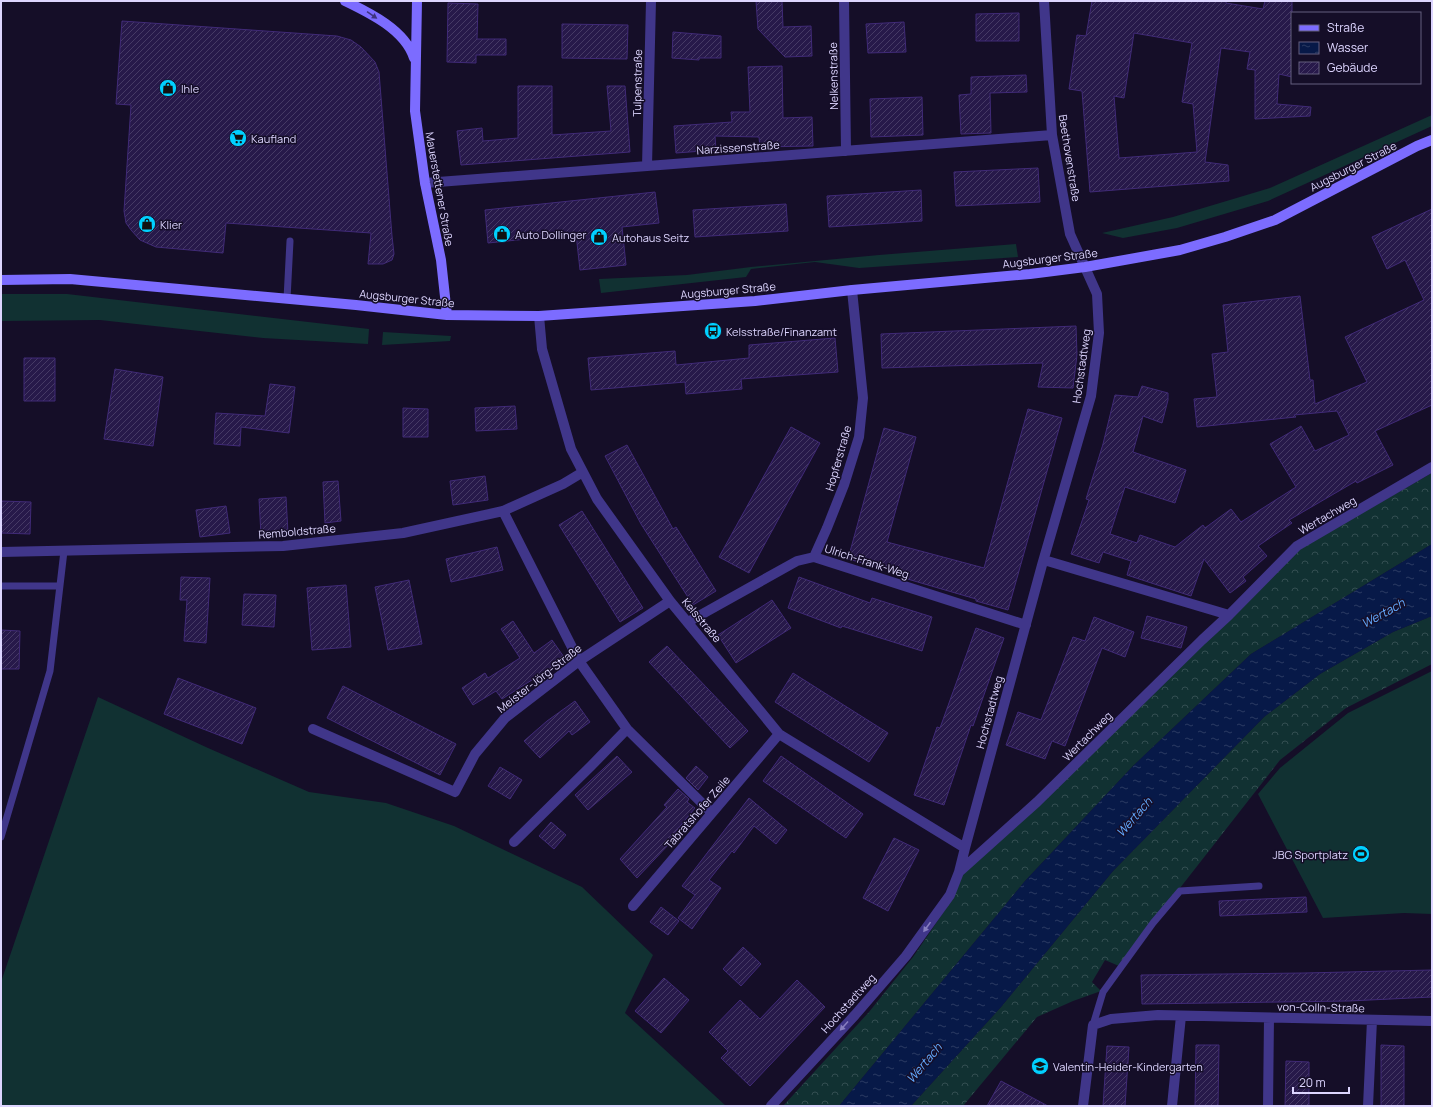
<svg xmlns="http://www.w3.org/2000/svg" width="1433" height="1107" viewBox="0 0 1433 1107" font-family="Manrope,sans-serif">
<defs>
<pattern id="forest-crowns" width="20" height="18" patternUnits="userSpaceOnUse"><rect width="20" height="18" fill="#113132"/><path d="M2 6a3 3 0 1 1 6 0M12 15a3 3 0 1 1 6 0" fill="none" stroke="#334e51"/></pattern>
<pattern id="water-ripples" width="26" height="14" patternUnits="userSpaceOnUse"><rect width="26" height="14" fill="#071948"/><path d="M2 4q2-2 4 0t4 0M15 11q2-2 4 0t4 0" fill="none" stroke="#2b3a63"/></pattern>
<pattern id="building-hatch" width="6" height="6" patternUnits="userSpaceOnUse"><rect width="6" height="6" fill="#27194a"/><path d="M-1 1l2-2M0 6l6-6M5 7l2-2" fill="none" stroke="#463a65"/></pattern>
</defs>
<rect width="100%" height="100%" fill="#150e28"/>
<path fill="#113132" d="M1432,115V126L1268,201L1177,228L1123,238L1102,233L1173,217L1270,188Z
M1016,244L1018,257L859,268L815,262L751,269L746,277L601,293L599,279L687,275L751,267L879,255Z
M1,294H67L369,329L368,344L263,338L100,320L1,321Z
M383,332L451,336L450,341L382,345Z
M1432,671V914L1404,913L1323,918L1258,794L1280,768L1348,713Z
M98,697L208,748L309,792L386,803L454,826L582,887L653,955L625,1013L726,1106H1V982Z"/>
<path fill="url(#forest-crowns)" d="M1432,473V544L1251,654L1133,766L1025,881L839,1106H783L869,1012L913,957L954,897L963,873L1299,549Z
M1432,616V664L1346,708L1280,760L1119,966L1105,960L1092,982L1101,991L1073,1001L1037,1017L963,1106H911L1001,1007L1113,871L1264,717L1320,674L1393,632Z"/>
<path fill="url(#water-ripples)" d="M1432,544V616L1393,632L1320,674L1264,717L1113,871L1001,1007L911,1106H839L1025,881L1133,766L1251,654Z"/>
<path fill="url(#building-hatch)" stroke="#402a77" fill-rule="evenodd" d="M756,1H782L783,27L811,26L812,56L785,57L758,29Z
M1092,1H1226V3L1263,9L1265,1H1292V77L1279,74L1277,104L1311,107L1310,116L1255,119V70L1247,69L1250,52L1221,48L1205,162L1228,165L1229,181L1090,192L1082,91L1069,89L1077,35L1086,36ZM1134,33L1192,43L1182,102L1193,104L1197,152L1119,158L1114,96L1124,98Z
M448,3L478,4L477,39H506V55H476V63L447,62Z
M1019,13V41H976V14Z
M122,21L337,36L351,40L361,47L375,62L379,72L392,236L394,254L392,260L383,264H368L371,233L226,223L223,253L156,247L140,240L131,230L126,223L124,211L131,105L116,104Z
M904,22L906,52L868,53L866,24Z
M562,24L628,25L627,59L562,58Z
M673,32L721,36V58H699V60L672,58Z
M782,66L783,118L812,117L813,146L760,147L759,137L715,136L716,150L676,153L674,126L732,122L731,112H750L748,67Z
M1026,75L1027,92L990,93L991,133L961,134L959,95L971,94V77Z
M518,86H552V135L611,131L607,86H625L630,152L461,165L457,131L482,128L483,141L518,138Z
M922,97L923,135L871,137L870,99Z
M1038,168L1040,202L956,206L954,172Z
M921,190L922,221L829,227L827,196Z
M655,192L659,223L622,227L626,265L580,270L576,234L488,243L485,210Z
M786,204L788,231L695,237L693,210Z
M1432,209V405L1375,431L1393,465L1357,483L1356,481L1289,520L1292,523L1258,546L1267,556L1243,577L1246,581L1230,593L1204,559L1191,596L1127,575L1131,561L1103,552L1099,563L1071,554L1089,500L1086,499L1103,444L1115,395L1138,397L1142,386L1168,393V400L1162,423L1143,416L1133,452L1186,470L1175,503L1125,487L1110,534L1137,543L1140,535L1175,547L1203,525L1205,528L1231,509L1241,522L1296,487L1270,444L1301,426L1315,451L1349,435L1337,411L1294,415L1296,417L1197,427L1194,399L1217,397L1212,354L1228,352L1223,305L1300,296L1310,380H1313L1315,404L1367,382L1345,337L1424,300L1405,260L1387,269L1372,237Z
M1076,326L1077,355L1073,388L1038,387L1043,363L882,368L881,334Z
M835,338L838,372L741,379L742,389L686,394L685,382L591,390L588,358L675,351L676,365L749,358V345Z
M24,358H55V401H24Z
M115,369L163,377L153,446L104,439Z
M270,384L295,387L289,433L241,427L240,446L214,444L216,413L265,416Z
M515,406L517,429L476,431L475,408Z
M403,408L428,409V437H403Z
M1028,409L1062,418L1008,610L976,601V599L904,578V574L848,559L884,428L916,437L887,542L984,568Z
M791,427L820,443L749,573L719,557Z
M627,445L673,529L676,527L716,591L693,605L641,524L605,456Z
M485,476L488,500L453,505L450,481Z
M338,481L341,521L325,523L323,482Z
M286,497L288,533L261,535L259,499Z
M1,501L31,502L30,534L1,533Z
M226,506L230,533L200,537L196,510Z
M582,511L643,608L620,622L559,525Z
M497,547L503,570L451,582L446,559Z
M181,577L210,578L206,643L184,641L187,600H180Z
M799,577L870,603L872,598L932,617L922,651L842,626L841,628L788,608Z
M409,580L422,644L388,650L375,587Z
M346,585L351,647L312,650L307,588Z
M244,594L276,595L274,627L242,625Z
M772,600L791,628L736,663L718,635Z
M1147,616L1187,627L1181,648L1141,638Z
M1094,617L1134,632L1125,657L1102,648L1065,746L1052,741L1045,759L1006,745L1018,712L1041,720L1073,637L1085,641Z
M513,621L534,653L552,640L566,660L547,673L546,671L502,699L496,691L473,705L462,688L485,673L488,678L520,658L501,629Z
M976,628L1004,638L973,726L971,725L944,805L914,795L937,727L940,728Z
M1,630L20,631L19,669H1Z
M667,646L748,731L730,748L649,662Z
M793,673L888,733L869,762L775,702Z
M178,678L256,708L242,744L164,714Z
M343,686L456,744L440,775L327,718Z
M575,701L590,722L572,735L569,731L540,758L524,741L547,721Z
M617,756L632,772L588,810L575,795Z
M781,756L863,814L846,838L763,781Z
M696,766L708,777L698,790L686,778Z
M500,767L522,780L510,799L488,786Z
M678,789L689,799L687,802L695,808L668,841L670,843L637,878L620,859L667,807L664,805Z
M749,798L787,830L776,844L754,826L734,853L732,851L709,880L721,888L692,929L678,918L695,895L682,886Z
M551,822L566,835L554,849L539,836Z
M894,838L919,850L888,911L863,898Z
M1306,897L1307,912L1220,916L1219,901Z
M661,907L679,921L668,935L650,922Z
M743,947L761,964L741,986L723,969Z
M1432,970V997L1349,1001L1142,1004L1141,975L1304,973Z
M664,978L689,1000L661,1033L635,1011Z
M797,980L825,1007L750,1086L721,1058L728,1051L709,1032L740,1000L760,1019Z
M1196,1045H1219L1218,1106H1195Z
M1381,1045L1404,1046V1106H1381Z
M1107,1046L1129,1047L1125,1106H1103Z
M1286,1061L1309,1062V1106H1285Z
M1001,1081L1048,1106H987Z"/>
<g fill="none" stroke-linecap="round" stroke-linejoin="round">
<path stroke="#40368a" stroke-width="7" d="M287,299L290,241
M1,586H59
M1,837L50,671L64,551
M1093,1025L1103,992L1153,923L1180,891L1259,886"/>
<path stroke="#40368a" stroke-width="10" d="M844,1L846,151
M647,166L651,1
M425,183L1052,135
M539,316L542,349L571,449L597,499L670,601L779,734L965,848
M503,511L579,661L627,729L712,813
M1,552L283,546L403,533L503,511L563,484L583,472
M814,557L827,528L844,485L859,437L863,398L852,290
M1044,560L1229,615
M688,622L797,561L814,557L1026,625
M313,729L455,792L475,754L505,718L579,661L670,601
M514,842L591,766L627,729
M959,872L1037,802L1202,640L1229,615L1297,546L1432,467
M633,906L779,734
M771,1106L855,1015L906,956L950,895L959,872L965,848L1042,565L1091,396L1099,333L1097,294L1070,234L1052,135L1044,1
M1083,1106L1093,1025L1111,1019L1158,1015L1432,1021
M1172,1106L1181,1016
M1268,1106L1269,1018
M1368,1106L1372,1020"/>
<path stroke="#7c6cff" stroke-width="10" d="M345,1C370,13 405,30 414,58
M417,1L415,111L425,183L441,260L447,315
M1,280L70,279L356,305L447,315L539,316L755,301L852,290L1030,274L1085,267L1180,250L1225,237L1275,220L1417,146L1432,140"/>
</g>
<defs><path id="oneway-solid" d="M-6-.8H1V-3.2L6.5 0L1 3.2V.8H-6Z"/></defs>
<use fill="#3e347e" href="#oneway-solid" transform="translate(372 15) rotate(34)"/>
<g fill="#877ebf">
<use href="#oneway-solid" transform="translate(927 927) rotate(126)"/>
<use href="#oneway-solid" transform="translate(844 1026) rotate(132)"/>
</g>
<defs>
<symbol id="shop-disc" viewBox="-11 -11 22 22"><circle r="9.5" fill="#01d0ff" stroke="#150e28"/><path d="M-5-2.5h2.3a2.7 3.5 0 0 1 5.4 0H5L5.5 6h-11ZM-1.5-2.5h3a1.5 2.3 0 0 0-3 0Z" fill="#111"/></symbol>
<symbol id="supermarket-disc" viewBox="-11 -11 22 22"><circle r="9.5" fill="#01d0ff" stroke="#150e28"/><path d="M-6-5.5h2.5l.6 2H6L4.5 2H-2.5L-4.4-4H-6ZM-1.5 3.2a1.3 1.3 0 1 0 .1 0ZM3 3.2a1.3 1.3 0 1 0 .1 0Z" fill="#111"/></symbol>
<symbol id="bus-disc" viewBox="-11 -11 22 22"><circle r="9.5" fill="#01d0ff" stroke="#150e28"/><path d="M-5-6H5V4H4V6H2V4H-2V6H-4V4H-5ZM-3.5-4V0h7V-4ZM-3.5 1.2v1.5H-2V1.2ZM2 1.2v1.5H3.5V1.2Z" fill="#111"/></symbol>
<symbol id="stadium-disc" viewBox="-11 -11 22 22"><circle r="9.5" fill="#01d0ff" stroke="#150e28"/><path d="M0-5a6.5 5 0 1 0 0 10a6.5 5 0 1 0 0-10ZM-3.5-1.8h7v3.6h-7Z" fill="#111"/></symbol>
<symbol id="school-disc" viewBox="-11 -11 22 22"><circle r="9.5" fill="#01d0ff" stroke="#150e28"/><path d="M0-5L7-2L0 1L-7-2ZM-4 1L0 2.5L4 1V4Q0 6-4 4Z" fill="#111"/></symbol>
</defs>
<g fill-rule="evenodd">
<use href="#shop-disc" x="158" y="78" width="20" height="20"/>
<use href="#supermarket-disc" x="228" y="128" width="20" height="20"/>
<use href="#shop-disc" x="137" y="214" width="20" height="20"/>
<use href="#shop-disc" x="492" y="224" width="20" height="20"/>
<use href="#shop-disc" x="589" y="227" width="20" height="20"/>
<use href="#bus-disc" x="703" y="321" width="20" height="20"/>
<use href="#stadium-disc" x="1351" y="844" width="20" height="20"/>
<use href="#school-disc" x="1030" y="1056" width="20" height="20"/>
</g>
<g text-anchor="middle" dominant-baseline="central" stroke-width="3" stroke-linejoin="round" paint-order="stroke">
<g font-size="11" fill="#ddd5ff" stroke="#150e28">
<text transform="translate(833 76) rotate(-91)">Nelkenstraße</text>
<text transform="translate(637 83) rotate(-89)">Tulpenstraße</text>
<text transform="translate(738 147) rotate(-4)">Narzissenstraße</text>
<text transform="translate(1070 158) rotate(81)">Beethovenstraße</text>
<text transform="translate(1353 166) rotate(-27)">Augsburger Straße</text>
<text transform="translate(440 189) rotate(80)">Mauerstettener Straße</text>
<text transform="translate(1050 258) rotate(-7)">Augsburger Straße</text>
<text transform="translate(728 290) rotate(-5)">Augsburger Straße</text>
<text transform="translate(407 298) rotate(6)">Augsburger Straße</text>
<text transform="translate(1081 366) rotate(-82)">Hochstadtweg</text>
<text transform="translate(838 458) rotate(-74)">Hopferstraße</text>
<text transform="translate(1327 515) rotate(-30)">Wertachweg</text>
<text transform="translate(297 531) rotate(-5)">Remboldstraße</text>
<text transform="translate(867 561) rotate(18)">Ulrich-Frank-Weg</text>
<text transform="translate(702 620) rotate(50)">Kelsstraße</text>
<text transform="translate(539 678) rotate(-38)">Meister-Jörg-Straße</text>
<text transform="translate(989 712) rotate(-75)">Hochstadtweg</text>
<text transform="translate(1087 736) rotate(-45)">Wertachweg</text>
<text transform="translate(697 812) rotate(-49)">Tabratshofer Zeile</text>
<text transform="translate(848 1003) rotate(-48)">Hochstadtweg</text>
<text transform="translate(1321 1007) rotate(1)">von-Colln-Straße</text>
</g>
<g font-size="11" fill="#ddd5ff" stroke="#150e28" text-anchor="start">
<text x="181" y="88">Ihle</text>
<text x="251" y="138">Kaufland</text>
<text x="160" y="224">Klier</text>
<text x="515" y="234">Auto Dollinger</text>
<text x="612" y="237">Autohaus Seitz</text>
<text x="726" y="331">Kelsstraße/Finanzamt</text>
<text x="1348" y="854" text-anchor="end">JBG Sportplatz</text>
<text x="1053" y="1066">Valentin-Heider-Kindergarten</text>
</g>
<g font-size="12" font-style="italic" fill="#63aaff" stroke="#150e28">
<text transform="translate(1383 613) rotate(-29)">Wertach</text>
<text transform="translate(1134 817) rotate(-49)">Wertach</text>
<text transform="translate(924 1063) rotate(-50)">Wertach</text>
</g>
</g>
<rect width="1433" height="1107" fill="none" stroke="#ddd5ff" stroke-width="4"/>
<rect x="1291" y="12" width="130" height="72" fill="#150e28" stroke="#655e7e"/>
<rect x="1299" y="25" width="20" height="6" fill="#7c6cff" stroke="#655e7e"/>
<text x="1327" y="32" font-size="12" fill="#ddd5ff">Straße</text>
<rect x="1299" y="42" width="20" height="12" fill="url(#water-ripples)" stroke="#655e7e"/>
<text x="1327" y="52" font-size="12" fill="#ddd5ff">Wasser</text>
<rect x="1299" y="62" width="20" height="12" fill="url(#building-hatch)" stroke="#655e7e"/>
<text x="1327" y="72" font-size="12" fill="#ddd5ff">Gebäude</text>
<path d="M1293 1087v6h56v-6" fill="none" stroke="#ddd5ff" stroke-width="2"/>
<text x="1299" y="1087" font-size="12" fill="#ddd5ff" stroke="#150e28" stroke-width="3" paint-order="stroke">20 m</text>
</svg>
